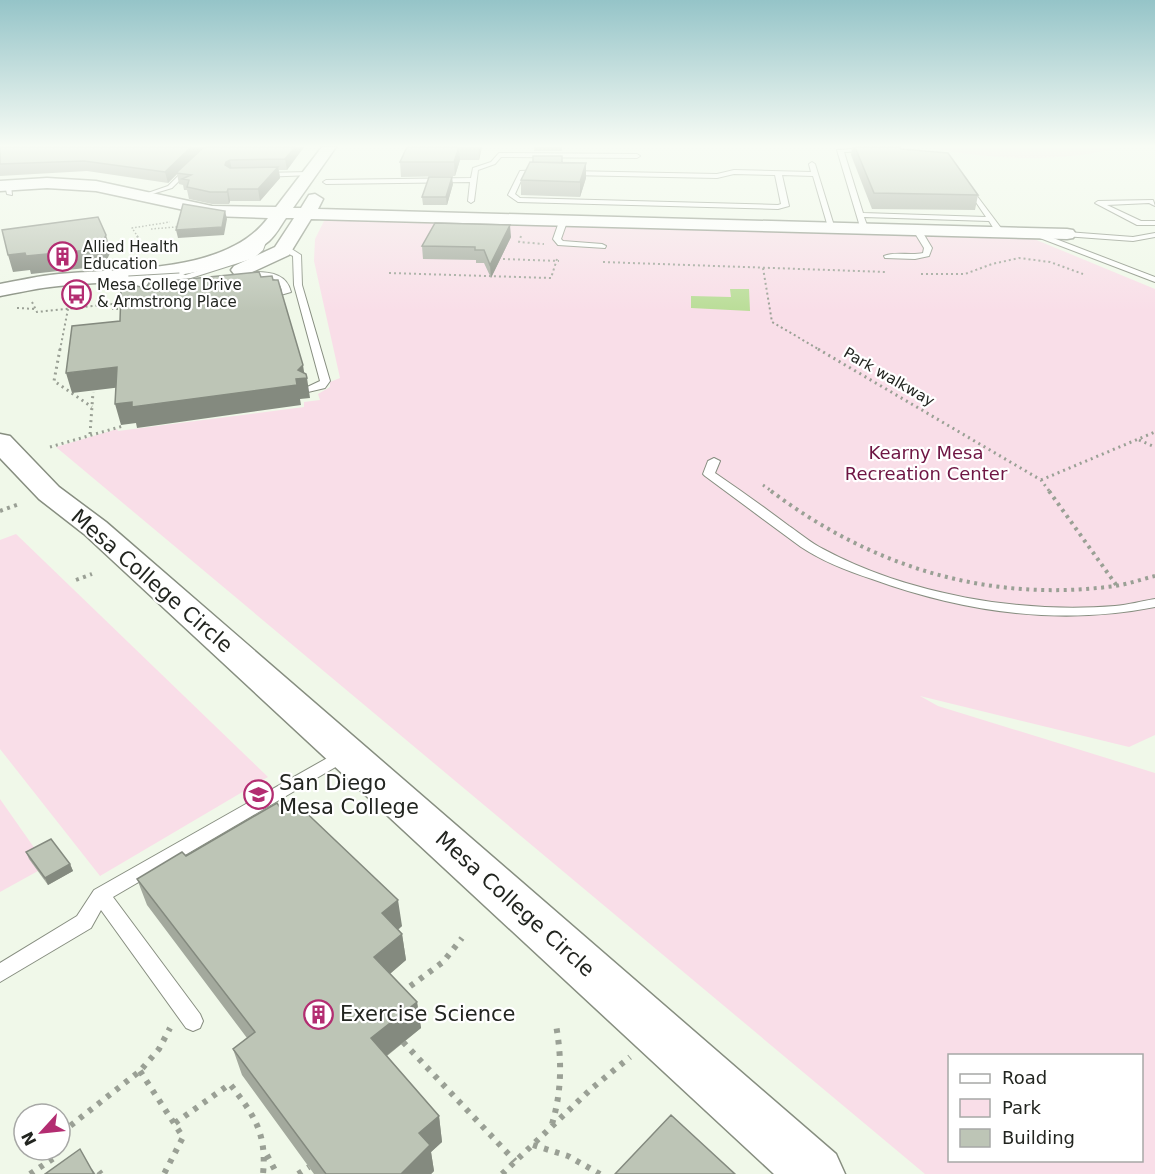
<svg xmlns="http://www.w3.org/2000/svg" width="1155" height="1174" viewBox="0 0 1155 1174" font-family="'DejaVu Sans',sans-serif">
<rect width="100%" height="100%" fill="#f0f8e9"/>
<path fill="#f9dee8" fill-rule="evenodd" d="M925,147H1120C1059,164 986,159 925,147Z
M325,219L1034,239L1155,289V735L1129,747L920,696L938,706L1155,773V1174H925L56,447L117,429L118,431L304,407V402L320,400L318,394L330,387V382L340,378L314,261L315,239ZM950,1056H1142V1160H950Z
M16,534L268,777L100,876L0,749V540Z
M0,799L47,866L0,892Z"/>
<path fill="#badd98" d="M730,289H749L750,311L691,308V296L731,297Z"/>
<g fill="none" stroke-linecap="round" stroke-linejoin="round">
<defs>
<path id="service" d="M207,147H213L172,188L142,197V195L168,186Z
M869,148L871,151L844,152L863,213L986,217L965,186L968,184L1004,232L997,234L989,221L864,217L868,228L861,230L837,150Z
M499,153L637,154L640,156L637,158L501,157L495,164L478,170L474,201L471,203L468,201L470,182L326,184L323,182L326,180L471,178L473,168L491,162Z
M812,162L815,164L835,229L828,227L813,176L782,175L789,206L778,209L518,202L508,195L520,171L544,170L546,173L524,174L515,194L520,198L778,205L781,204L775,175L734,174L717,178L569,175L566,173L569,171L717,174L734,170L811,172L809,164Z
M310,172L312,175L261,177L258,175L261,173Z
M8,183L11,185L12,195L7,194L5,185Z
M1153,200L1155,206L1149,203L1107,205L1141,221H1155V225H1137L1095,203L1098,201Z
M564,217L568,219L561,239L563,241L602,244L606,246L605,248L558,245L553,239L560,219Z
M917,228H920L932,248L929,256L915,259L885,258L884,256C895,251 910,256 923,253L924,248L913,230Z
M1035,231L1155,277V282L1032,235L1031,233Z
M1067,232L1133,237L1155,233V237L1133,241L1064,236V232Z
M261,234L268,236L263,250L254,258L172,284L165,282L248,254L256,249Z
M281,246H287L301,255L302,285L330,381L325,388L308,392L303,389L320,381L294,285L293,256L281,250Z
M256,272C272,272 287,275 291,292L277,296V292L282,291C277,268 252,283 239,275Z
M714,458L720,461L715,473C740,490 765,508 789,526C801,534 811,543 823,549C906,594 1021,614 1115,606C1128,605 1142,601 1155,599V607C1060,626 963,612 872,579C847,571 822,561 801,547L705,476L703,474L708,461Z
M345,748L351,750L353,754L351,758L113,897L200,1014L203,1021L200,1028L193,1031L186,1028L101,910L91,928L0,982V963L77,916L94,890Z"/>
<path id="tertiary" d="M322,147H336L293,208H301L309,195L315,194L323,199L318,209L1067,229L1073,230L1076,234L1073,238L1067,239L311,219L289,255L248,274H234L231,270L234,266L275,247L294,218H286C281,225 276,235 269,241C218,284 114,279 50,287C33,289 17,293 0,296V284C17,281 34,277 50,275C116,267 225,276 268,218L212,216L96,191L47,188L0,191V181L47,178L96,181L212,206L276,207Z
M0,434L10,436L59,487L106,522L836,1154L845,1174H774L84,534L39,499L0,458Z"/>
</defs>
<use href="#service" stroke="#878e80" stroke-width="2"/>
<use href="#tertiary" stroke="#878e80" stroke-width="3"/>
<path stroke="#9aa095" stroke-width="1.5" stroke-dasharray="1.5 2" stroke-linecap="butt" d="M151,229L176,227L179,221
M138,237L132,228L170,222"/>
<path stroke="#9aa095" stroke-width="2" stroke-dasharray="2 3" stroke-linecap="butt" d="M137,236L143,246L158,243L164,252
M521,236L519,242L544,244
M503,259L559,261
M603,262L886,272
M763,268L772,322L820,350
M389,273L551,278L557,259
M921,274H965L992,264L1019,258L1050,262L1083,274
M32,302L37,312L112,304L113,309H118
M17,308L36,309
M60,350L68,309"/>
<path stroke="#9aa095" stroke-width="3" stroke-dasharray="2 4" stroke-linecap="butt" d="M60,349L54,381L92,407
M818,349L1041,480L1050,492
M90,434L93,392
M1139,440L1155,447
M50,447L123,426
M1041,480L1155,432
M763,485L773,492"/>
<path stroke="#9aa095" stroke-width="4" stroke-dasharray="3 4.5" stroke-linecap="butt" d="M771,491C872,567 988,603 1115,586C1129,584 1142,579 1155,576
M1049,491L1117,586
M0,511L19,504
M76,580L92,574"/>
<path stroke="#9aa095" stroke-width="6" stroke-dasharray="4.5 7" stroke-linecap="butt" d="M401,993L443,962L462,938
M403,1042L515,1161
M140,1071L183,1137L164,1174
M175,1123L230,1084C254,1115 267,1133 263,1174
M552,1124C562,1091 562,1059 556,1025
M533,1145L568,1156L600,1174
M60,1146L70,1126L140,1071L159,1049L170,1028
M267,1155L277,1174
M30,1174L54,1158L58,1150
M90,1174L97,1169L101,1174
M298,1174L309,1167
M502,1174L591,1089L630,1057"/>
<use href="#service" fill="#fff" fill-rule="evenodd"/>
<use href="#tertiary" fill="#fff" fill-rule="evenodd"/>
<defs>
<path id="tertiary-bridge" d="M129,287L180,284"/>
</defs>
<use href="#tertiary-bridge" stroke="#878e80" stroke-width="23" stroke-linecap="butt"/>
<use href="#tertiary-bridge" stroke="#fff" stroke-width="21"/>
</g>
<path fill="#a3a99d" d="M0,147H304L287,170H279L280,178L260,201H230L229,204H212L189,199L187,190H184L183,185L179,184L177,174L168,183L87,171L0,176Z
M407,147H482L479,160H460L455,176L401,177L400,162Z
M534,147H562V151H534Z
M852,147H900L901,149L978,195L975,210L872,209L851,155Z
M562,163H586V178L580,197L521,195V180Z
M453,184L447,205H423L422,197Z
M511,237L491,278L484,263H476V260L423,259L422,246Z
M281,809L402,926L398,930L402,934L406,960L390,974L417,1002L421,1028L387,1056L439,1116L442,1142L431,1152L434,1171L431,1174H314L242,1075L233,1049L247,1038L147,905L137,879Z
M26,852L70,864L73,871L48,885L29,859Z"/>
<path fill="#848a7f" d="M191,147H204L168,183L165,172Z
M295,147H304L287,170L285,159Z
M459,147L460,160L455,176L454,162Z
M478,147H482L479,160Z
M230,160L232,171L225,165L226,162Z
M586,163V178L580,197V182Z
M278,167L280,178L260,201L258,189Z
M452,177L453,184L447,205L446,197Z
M228,189L230,201L229,204L227,192Z
M225,211L227,219L224,235L178,238L176,230Z
M510,225L511,237L491,278L490,265Z
M106,235L111,251L104,266L31,274L30,270L13,272L8,255Z
M303,365L305,378H307L310,398L300,399L301,405L137,428L136,423L121,425L115,404L296,379L298,370Z
M117,367L122,387L72,393L66,373Z
M70,864L73,871L48,885L45,878Z
M398,900L402,926L386,939L382,913Z
M402,934L406,960L379,983L374,957Z
M417,1002L421,1028L376,1064L371,1038Z
M439,1116L442,1142L431,1152L434,1171L431,1174H401L419,1133Z"/>
<path fill="#bdc5b6" stroke="#848a7f" stroke-width="1.5" d="M0,147H191L165,172L84,161L0,164Z
M204,147H295L285,159L230,160L226,162L225,165L230,168L278,167L258,189H228L227,192H210L187,187L189,180L182,179L191,175L176,173Z
M407,147H459L454,162H400Z
M855,147H900L901,149L948,153L978,195L874,193Z
M533,156H562V163L533,162Z
M530,162L586,163L580,182L521,180Z
M429,177H452L446,197H422Z
M183,204L225,211L222,227L176,230Z
M98,217L106,235L99,249L26,256L25,253L8,255L2,230Z
M435,223L510,225L490,265L484,250H475V247L422,246Z
M259,272L261,277L272,276L273,280H278L303,365L298,370L306,374L307,378L296,379L297,385L132,407V402L115,404L117,367L66,373L72,326L120,321L121,290L136,288V286L146,288L149,283Z
M295,802L398,900L382,913L402,934L374,957L417,1002L371,1038L439,1116L419,1133L430,1145L401,1174H326L233,1049L255,1032L137,879L182,852L186,856L277,803L281,809Z
M51,839L70,864L45,878L26,852Z
M671,1115L735,1174H615Z
M80,1149L94,1174H45Z"/>
<linearGradient id="sky" x2="0" y2="1"><stop stop-color="#95c4c8"/><stop offset="0.47" stop-color="#f8fcf5"/><stop offset="1" stop-color="#f8fcf5" stop-opacity="0"/></linearGradient>
<rect width="1155" height="311" fill="url(#sky)"/>
<defs>
<symbol id="building-ring" viewBox="-11 -11 22 22"><circle r="9.5" fill="#fff" stroke="#b32d71" stroke-width="1.5"/><path d="M-4-6H4V6H1V3H-1V6H-4ZM-2.5-4.3h1.7v1.8h-1.7ZM.8-4.3h1.7v1.8H.8ZM-2.5-1h1.7V.8h-1.7ZM.8-1h1.7V.8H.8Z" fill="#b32d71"/></symbol>
<symbol id="bus-ring" viewBox="-11 -11 22 22"><circle r="9.5" fill="#fff" stroke="#b32d71" stroke-width="1.5"/><path d="M-5-6H5V4H4V6H2V4H-2V6H-4V4H-5ZM-3.5-4V0h7V-4ZM-3.5 1.2v1.5H-2V1.2ZM2 1.2v1.5H3.5V1.2Z" fill="#b32d71"/></symbol>
<symbol id="university-ring" viewBox="-11 -11 22 22"><circle r="9.5" fill="#fff" stroke="#b32d71" stroke-width="1.5"/><path d="M0-5L7-2L0 1L-7-2ZM-4 1L0 2.5L4 1V4Q0 6-4 4Z" fill="#b32d71"/></symbol>
</defs>
<g fill-rule="evenodd">
<use href="#building-ring" x="46" y="240" width="33" height="33"/>
<use href="#bus-ring" x="60" y="278" width="33" height="33"/>
<use href="#university-ring" x="242" y="778" width="33" height="33"/>
<use href="#building-ring" x="302" y="998" width="33" height="33"/>
</g>
<g text-anchor="middle" dominant-baseline="central" stroke-width="4.5" stroke-linejoin="round" paint-order="stroke">
<g font-size="15" fill="#222520" stroke="#fff" text-anchor="start">
<text x="83" y="247">Allied Health<tspan x="83" dy="17">Education</tspan></text>
<text x="97" y="285">Mesa College Drive<tspan x="97" dy="17">&amp; Armstrong Place</tspan></text>
</g>
<g font-size="15" fill="#222520" stroke="#fff">
<text transform="translate(889 377) rotate(30)">Park walkway</text>
</g>
<g font-size="18" fill="#6e1543" stroke="#fff">
<text x="926" y="452">Kearny Mesa<tspan x="926" dy="21">Recreation Center</tspan></text>
</g>
<g font-size="21" fill="#222520" stroke="#fff">
<text transform="translate(152 581) rotate(41)">Mesa College Circle</text>
<text transform="translate(515 904) rotate(42)">Mesa College Circle</text>
</g>
<g font-size="21" fill="#222520" stroke="#fff" text-anchor="start">
<text x="279" y="783">San Diego<tspan x="279" dy="24">Mesa College</tspan></text>
<text x="340" y="1014">Exercise Science</text>
</g>
</g>
<rect x="948" y="1054" width="195" height="108" fill="#ffffff" stroke="#a7a8a6" stroke-width="1.5"/>
<rect x="960" y="1074" width="30" height="9" fill="#ffffff" stroke="#a7a8a6" stroke-width="1.5"/>
<text x="1002" y="1084" font-size="18" fill="#222520">Road</text>
<rect x="960" y="1099" width="30" height="18" fill="#f9dee8" stroke="#a7a8a6" stroke-width="1.5"/>
<text x="1002" y="1114" font-size="18" fill="#222520">Park</text>
<rect x="960" y="1129" width="30" height="18" fill="#bdc5b6" stroke="#a7a8a6" stroke-width="1.5"/>
<text x="1002" y="1144" font-size="18" fill="#222520">Building</text>
<g transform="translate(42 1132) rotate(243)"><circle r="28" fill="#ffffff" stroke="#a7a8a6" stroke-width="1.5"/>
<path d="M0-4.5L10 22L0 15L-10 22Z" fill="#b32d71"/>
<text y="-9" font-size="16" font-weight="bold" text-anchor="middle" fill="#222520">N</text>
</g>
</svg>
